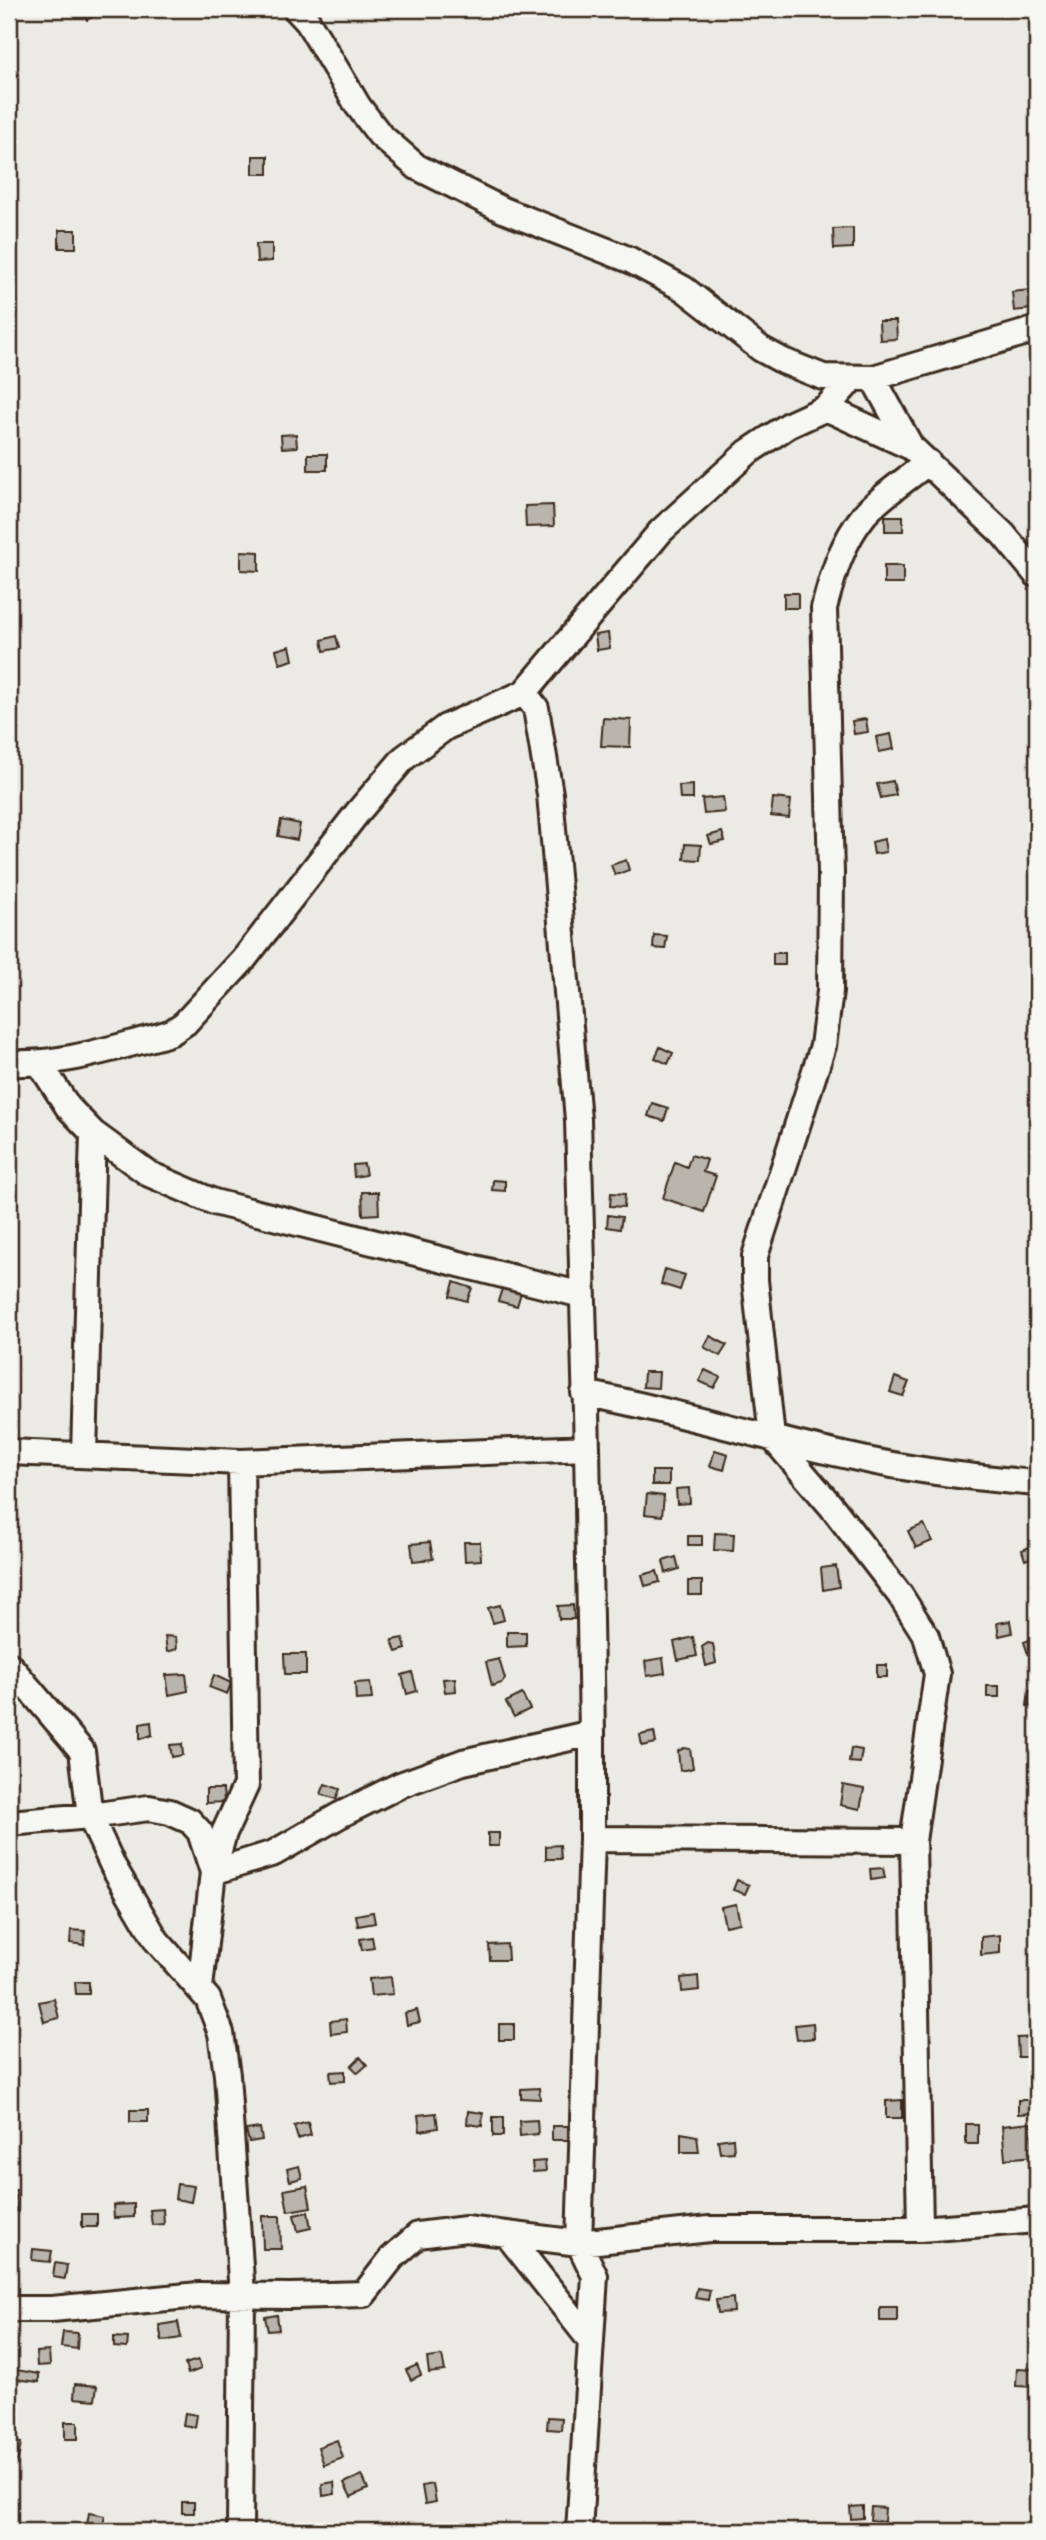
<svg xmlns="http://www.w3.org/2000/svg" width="1046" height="2540" viewBox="0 0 1046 2540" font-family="'Comic Neue',sans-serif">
<rect width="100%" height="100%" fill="#ebeae5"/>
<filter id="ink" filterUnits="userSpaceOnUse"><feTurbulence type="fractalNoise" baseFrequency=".0143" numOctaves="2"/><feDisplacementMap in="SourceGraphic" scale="14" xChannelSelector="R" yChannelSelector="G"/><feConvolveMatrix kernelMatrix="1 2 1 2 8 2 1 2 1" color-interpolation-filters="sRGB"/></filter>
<g filter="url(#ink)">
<path fill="#bab4ae" stroke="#3b2a1e" stroke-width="2" d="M80,9H103L104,10L87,20Z
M253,156H268V174H253Z
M853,228V248L834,249L833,229Z
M59,230H76V248H59Z
M256,244H272V261L257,262Z
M1030,290L1031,309L1014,311L1012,292Z
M879,321H896L897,339L880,340Z
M296,434L297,447L282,448L281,435Z
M308,454H327V470H308Z
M553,505L554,526L526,527L525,506Z
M885,516H903V531H885Z
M241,551L259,552V571L241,570Z
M884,566H903V584H884Z
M784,593H798V608H784Z
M608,633L610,648L597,650L595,635Z
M336,636L339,648L324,651L322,640Z
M290,646L293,660L280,664L276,650Z
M603,718L631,720L630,747L601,746Z
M866,719L868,732L854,734L852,721Z
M891,734L894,749L879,752L876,737Z
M893,781L896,795L881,798L877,784Z
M693,785V799H680L679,786Z
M723,797L725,812L704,814L702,799Z
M773,798L791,800L789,818L771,816Z
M281,820L300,824L297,840L278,836Z
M722,832L725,841L711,844L708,836Z
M884,839L886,852L874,854L872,842Z
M685,844L701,845L700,860L684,859Z
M626,860L629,870L615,875L611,865Z
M654,935L667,936L665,949L653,948Z
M773,953H785V965H773Z
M660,1047L673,1053L668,1064L655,1058Z
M652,1103L668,1108L664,1121L648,1116Z
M691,1155L707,1160L703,1172L716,1176L704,1212L663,1198L675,1162L687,1167Z
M364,1164L366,1175L354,1177L353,1165Z
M493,1180L505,1181V1191L492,1190Z
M362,1192H378L379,1214L363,1215Z
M611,1193L625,1194L624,1207L610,1206Z
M608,1215L622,1217L620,1229L607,1227Z
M665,1269L685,1275L680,1290L661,1284Z
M505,1280L523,1286L517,1306L498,1301Z
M454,1282L472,1288L467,1301L450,1296Z
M710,1336L727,1345L720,1356L704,1347Z
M705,1370L720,1377L714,1388L699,1381Z
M644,1372H659L658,1388L643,1387Z
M895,1377L909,1382L903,1396L890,1392Z
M715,1450L728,1454L724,1470L710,1466Z
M652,1471H669V1485H652Z
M689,1488L690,1503L677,1504L676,1489Z
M647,1494L664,1496L662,1516L645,1514Z
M924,1524L932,1541L916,1548L908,1531Z
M715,1533L734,1534L733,1551L714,1550Z
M688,1536H702V1545H688Z
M430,1542L433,1559L413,1561L411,1544Z
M464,1542H480L481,1560L465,1561Z
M1037,1544V1556L1025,1560L1022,1550Z
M676,1557L679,1569L666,1573L663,1561Z
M836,1566L839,1587L823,1590L821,1568Z
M657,1571L660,1582L645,1586L642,1575Z
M688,1581H702V1595H688Z
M500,1605L504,1620L493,1623L488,1608Z
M573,1605L574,1619H559L558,1606Z
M1010,1621L1012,1633L999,1636L997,1623Z
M507,1632H526V1646L507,1647Z
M165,1636L176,1637L177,1649L167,1652Z
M693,1637L697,1656L678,1660L674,1642Z
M1037,1637V1651L1028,1654L1024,1642Z
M403,1638L406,1649L396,1652L392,1640Z
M708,1643L713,1644L716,1663L706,1666L702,1647Z
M284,1654H306V1674H285Z
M663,1658L665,1673L647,1676L645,1661Z
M499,1659L505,1679L502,1683L492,1686L486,1662Z
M877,1665H887V1677H877Z
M412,1672L417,1691L407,1694L402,1675Z
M186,1674L188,1691L169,1695L166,1675Z
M214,1675L231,1683L227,1694L209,1687Z
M455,1678L456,1691L445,1692L443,1679Z
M370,1682L372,1699L356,1700L355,1683Z
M987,1686H999V1697H987Z
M1029,1690L1037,1691V1708L1027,1706Z
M522,1694L530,1709L514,1717L506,1702Z
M151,1722L152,1735L140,1739V1724Z
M654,1732L656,1743L642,1746L640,1735Z
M182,1744L183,1755L172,1757L170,1745Z
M684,1748L690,1749L693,1768L686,1770H680L678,1751Z
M851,1748L862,1750L860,1763L849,1762Z
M325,1784L340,1789L336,1799L321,1794Z
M843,1785L864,1789L860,1809L840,1805Z
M206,1789H223L224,1802L206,1803Z
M488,1833H499V1846H488Z
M560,1845L561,1859H546V1846Z
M883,1868L885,1878L871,1880L870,1869Z
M737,1880L749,1885L745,1894L733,1890Z
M736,1904L740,1923L725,1926L721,1907Z
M373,1912L375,1923L358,1926L356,1915Z
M71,1930L85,1931L84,1945L70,1943Z
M1000,1935V1953L981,1955V1937Z
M372,1937L374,1948L362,1950L360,1939Z
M507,1944L508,1960H490L489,1945Z
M698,1976L699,1990L682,1992L681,1978Z
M391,1977L393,1994L371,1996L369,1979Z
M75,1982H89V1994H76Z
M54,1999L59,2018L44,2022L39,2002Z
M417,2010L420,2022L407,2025L405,2013Z
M346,2019L347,2032L331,2034L330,2021Z
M813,2023L814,2038L797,2040L795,2025Z
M499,2024H514V2040H499Z
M1037,2037V2057H1018L1017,2038Z
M360,2057L367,2065L358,2073L351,2066Z
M345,2071V2081L331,2082L330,2072Z
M539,2088L540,2099L521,2098V2089Z
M902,2100V2118H886V2101Z
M1018,2100H1037V2113L1018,2114Z
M130,2110H148V2122H130Z
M468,2111L483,2113L482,2126L467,2124Z
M436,2113L438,2128L420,2131L418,2115Z
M493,2117H503V2136H493Z
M537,2120L538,2134L520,2136L519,2121Z
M308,2122L311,2135L298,2139L294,2126Z
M1030,2123L1033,2156L1005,2159L1002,2126Z
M966,2124H978V2144H966Z
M552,2126H568V2140H552Z
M260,2128L262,2140L249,2142L246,2130Z
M681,2133L697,2136L699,2152H681Z
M733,2138L734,2152L720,2153L718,2140Z
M545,2161L546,2171L533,2172L532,2162Z
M299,2166L302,2178L290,2181L287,2169Z
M177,2184L194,2186L191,2202L175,2199Z
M307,2186L311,2207L288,2211L284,2190Z
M16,2190L17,2211H9V2191Z
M134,2204V2217L114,2218L113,2205Z
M163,2209L164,2224L152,2225L150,2210Z
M308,2212L311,2228L298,2231L294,2215Z
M82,2214H97V2227H82Z
M262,2216H280L281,2249H263Z
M33,2249L52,2251L50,2262L32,2260Z
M55,2263L67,2265L65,2279L53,2277Z
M697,2288L710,2290L708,2300L695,2298Z
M733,2298L734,2312L718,2313L716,2300Z
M880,2307H897V2321H880Z
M277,2315L279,2330L268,2331L265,2317Z
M178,2322L181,2338L162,2341L159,2325Z
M63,2332L78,2333L77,2349L61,2347Z
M114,2337L128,2338L127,2348L114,2347Z
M49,2351L50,2365L37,2366L36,2352Z
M442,2356L445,2371L429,2373L427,2358Z
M198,2360L201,2369L188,2374L185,2364Z
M417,2365L421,2375L411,2380L406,2370Z
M1017,2368L1035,2369V2387L1016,2386Z
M17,2370L39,2374V2382L15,2379Z
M75,2384L97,2386L95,2400L74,2398Z
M185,2413L197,2415L195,2427L183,2425Z
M548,2417L562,2418L561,2430L547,2429Z
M65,2422H78V2439H65Z
M337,2440L343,2458L324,2465L318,2447Z
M9,2442L21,2443L18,2461L9,2460Z
M362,2475L368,2489L351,2497L344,2483Z
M334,2482L335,2494L323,2496L322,2484Z
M433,2484L436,2502L425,2504L422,2486Z
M182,2502H194V2513H182Z
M863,2506V2518L851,2519L850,2507Z
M871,2507L885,2508L884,2522L870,2520Z
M89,2513L105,2516L102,2528L87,2525Z"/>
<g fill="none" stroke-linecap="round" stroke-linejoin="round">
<defs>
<path id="minor" d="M296,9L308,22L358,106L380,135L417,167L503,210L630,260L684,289L761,349L783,361L823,377L873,378L1037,329
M873,378L911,447
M826,408L911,447L1003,534L1037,575
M524,693L536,708L550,794L578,1120L587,1448L592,1733V1839L579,2243L595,2276L579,2531
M9,1063C62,1065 109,1049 160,1036L172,1032L185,1023L244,959L358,812L404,758L446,727L524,693L661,531L748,452L789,425L826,408L853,378
M40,1064L68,1107L93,1133L149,1174L214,1202L582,1295
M584,1393C675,1411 763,1438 853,1457C914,1471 975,1478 1037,1483
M9,1452L241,1462L587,1448
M84,1454L93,1133
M9,1665L82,1751L90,1816L113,1866L157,1941L208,1999L221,2033L227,2075L242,2295L240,2531
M9,1823L90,1816L149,1808L170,1812L190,1821L200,1832L213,1872
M592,1839L913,1841
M213,1872L274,1853L340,1815L400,1785L463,1762L592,1733
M200,1988L213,1872L224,1833L246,1785L241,1462
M920,2229L913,1841L937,1674L926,1636L900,1595L832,1507L772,1437L755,1280V1256L823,1046L830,991L831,873L824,608C833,574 842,542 865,514C881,496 909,478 928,462
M508,2236L591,2341
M9,2309H52L199,2295L291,2296L364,2294L392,2258L418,2235L466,2229L579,2243L710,2229H920L1037,2220"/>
</defs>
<use href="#minor" stroke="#3b2a1e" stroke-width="30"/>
<use href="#minor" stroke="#f6f6f2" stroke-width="24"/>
</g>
</g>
<rect width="1046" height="2540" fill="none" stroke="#f6f6f2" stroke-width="35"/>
<rect x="18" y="18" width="1011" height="2505" fill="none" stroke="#3b2a1e" stroke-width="2.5" filter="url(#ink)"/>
</svg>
